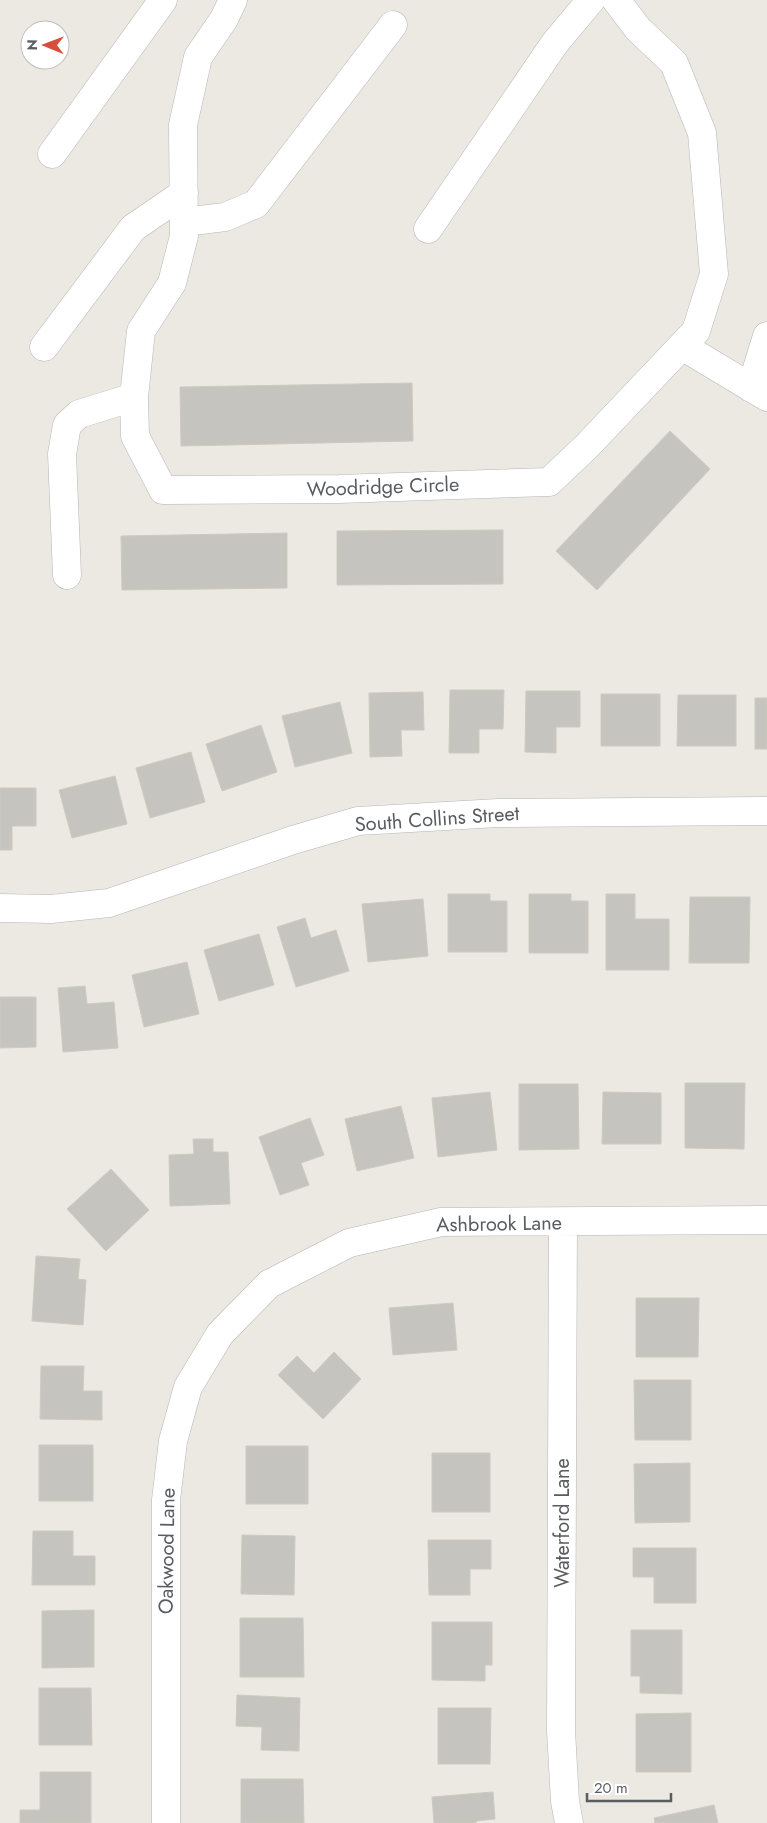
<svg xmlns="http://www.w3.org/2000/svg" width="767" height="1823" viewBox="0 0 767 1823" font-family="Jost,sans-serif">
<rect width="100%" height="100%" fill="#ebe9e1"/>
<path fill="#c6c4be" stroke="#cecac0" d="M412,383L413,441L181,446L180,387Z
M670,431L710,469L597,590L556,551Z
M503,530V584L337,585V531Z
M287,533V588L122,590L121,536Z
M450,690H504L503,729H479V753H449Z
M526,691H580V727H556V753L525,752Z
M423,692L424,730H401L402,756L370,757L369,693Z
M601,694H660V746H601Z
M678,695H736V746H677Z
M755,698H767V749H755Z
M340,702L352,753L295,767L282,716Z
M261,725L277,772L222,791L206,744Z
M191,752L205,802L150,818L136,768Z
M115,776L127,824L72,838L59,790Z
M0,788H36V826H12V850H0Z
M448,894H490V901H507V952H448Z
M529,894H571V901H588V953H529Z
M606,894H635V919H669V970H606Z
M690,897H750L749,963H689Z
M423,899L428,956L368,962L362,904Z
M305,918L311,938L336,930L349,971L296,987L277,927Z
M259,934L274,985L219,1001L204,950Z
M187,962L199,1014L144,1027L132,975Z
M85,986L87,1004L114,1002L118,1048L63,1052L58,988Z
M0,997H36V1047L0,1048Z
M685,1083H745L744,1149L685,1148Z
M519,1084H578L579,1149L519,1150Z
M490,1092L497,1150L438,1157L432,1098Z
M603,1092L661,1093V1144H602Z
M401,1106L414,1158L357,1171L345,1119Z
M310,1118L324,1155L301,1163L309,1185L280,1195L259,1137Z
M193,1139H213V1152H228L230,1204L170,1206L169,1155L194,1154Z
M111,1169L149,1210L106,1251L67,1209Z
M36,1256L80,1259L78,1279L86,1280L83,1325L32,1321Z
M636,1298H699L698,1357H636Z
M453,1303L457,1350L393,1355L389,1308Z
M334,1352L361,1379L323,1419L278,1375L297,1356L314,1373Z
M41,1366H84L83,1391H102V1420L40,1419Z
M634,1380H691V1440H635Z
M39,1445H93V1501H39Z
M246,1446H308V1504H246Z
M432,1453H490V1512H432Z
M690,1463V1522L635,1523L634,1464Z
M33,1531H73V1556H95V1585H32Z
M242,1535L295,1536L294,1595L241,1594Z
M428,1540H491V1569H470V1595H429Z
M633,1548H696V1603H654V1577H633Z
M94,1610V1667L42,1668V1611Z
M240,1618H303L304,1677H240Z
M432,1622H492V1665H485V1681L432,1680Z
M631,1630H682V1694L640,1693V1676H631Z
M39,1688H91L92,1745H39Z
M237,1695L300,1698L299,1751L261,1750L262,1727L236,1726Z
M438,1708H491L490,1764H438Z
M691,1713V1772H636V1714Z
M40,1772H91V1823H20V1810H40Z
M241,1779H303L304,1823H241Z
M493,1792L495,1819L476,1821V1823H434L432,1797Z
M714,1805L718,1823H655L654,1818Z"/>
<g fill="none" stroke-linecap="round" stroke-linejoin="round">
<defs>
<path id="minor" d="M233,0L224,19L198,57L183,125L184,236L172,283L141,331L134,397L135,436L163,490L339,489L549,482L587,446L696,331L714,274L702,133L674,63L638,29L616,0
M52,154L163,0
M184,222L225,217L256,204L393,25
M428,229L555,43L591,0
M682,346L767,397
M44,347L133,228L184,193
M751,388L767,336
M67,575L62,454L67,425L79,414L134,397
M0,908L51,909L109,903L293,840L358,821L498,813L767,811
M563,1222L561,1731L565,1801L569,1823
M166,1823V1500L173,1441L188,1387L220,1334L269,1284L349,1243L441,1222L767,1220"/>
</defs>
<use href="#minor" stroke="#b3b6ba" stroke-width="29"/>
<use href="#minor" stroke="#fff" stroke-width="28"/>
</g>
<g text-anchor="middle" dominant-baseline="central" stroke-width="4" stroke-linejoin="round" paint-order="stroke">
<g font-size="20" fill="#595c60" stroke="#fff">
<text transform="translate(383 487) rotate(-2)">Woodridge Circle</text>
<text transform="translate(437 819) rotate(-4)">South Collins Street</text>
<text transform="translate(499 1224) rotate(-1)">Ashbrook Lane</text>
<text transform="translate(562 1523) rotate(-90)">Waterford Lane</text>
<text transform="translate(167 1551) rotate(-89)">Oakwood Lane</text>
</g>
</g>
<g transform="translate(45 45) rotate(271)"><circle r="24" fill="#ffffff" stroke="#bdbebf"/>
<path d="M0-4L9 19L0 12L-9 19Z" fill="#d64e3c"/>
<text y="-8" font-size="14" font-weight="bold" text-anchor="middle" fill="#595c60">N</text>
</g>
<path d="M587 1793v8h84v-8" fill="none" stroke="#595c60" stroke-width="2.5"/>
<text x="594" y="1793" font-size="15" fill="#595c60" stroke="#ffffff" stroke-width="4" paint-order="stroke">20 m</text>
</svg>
